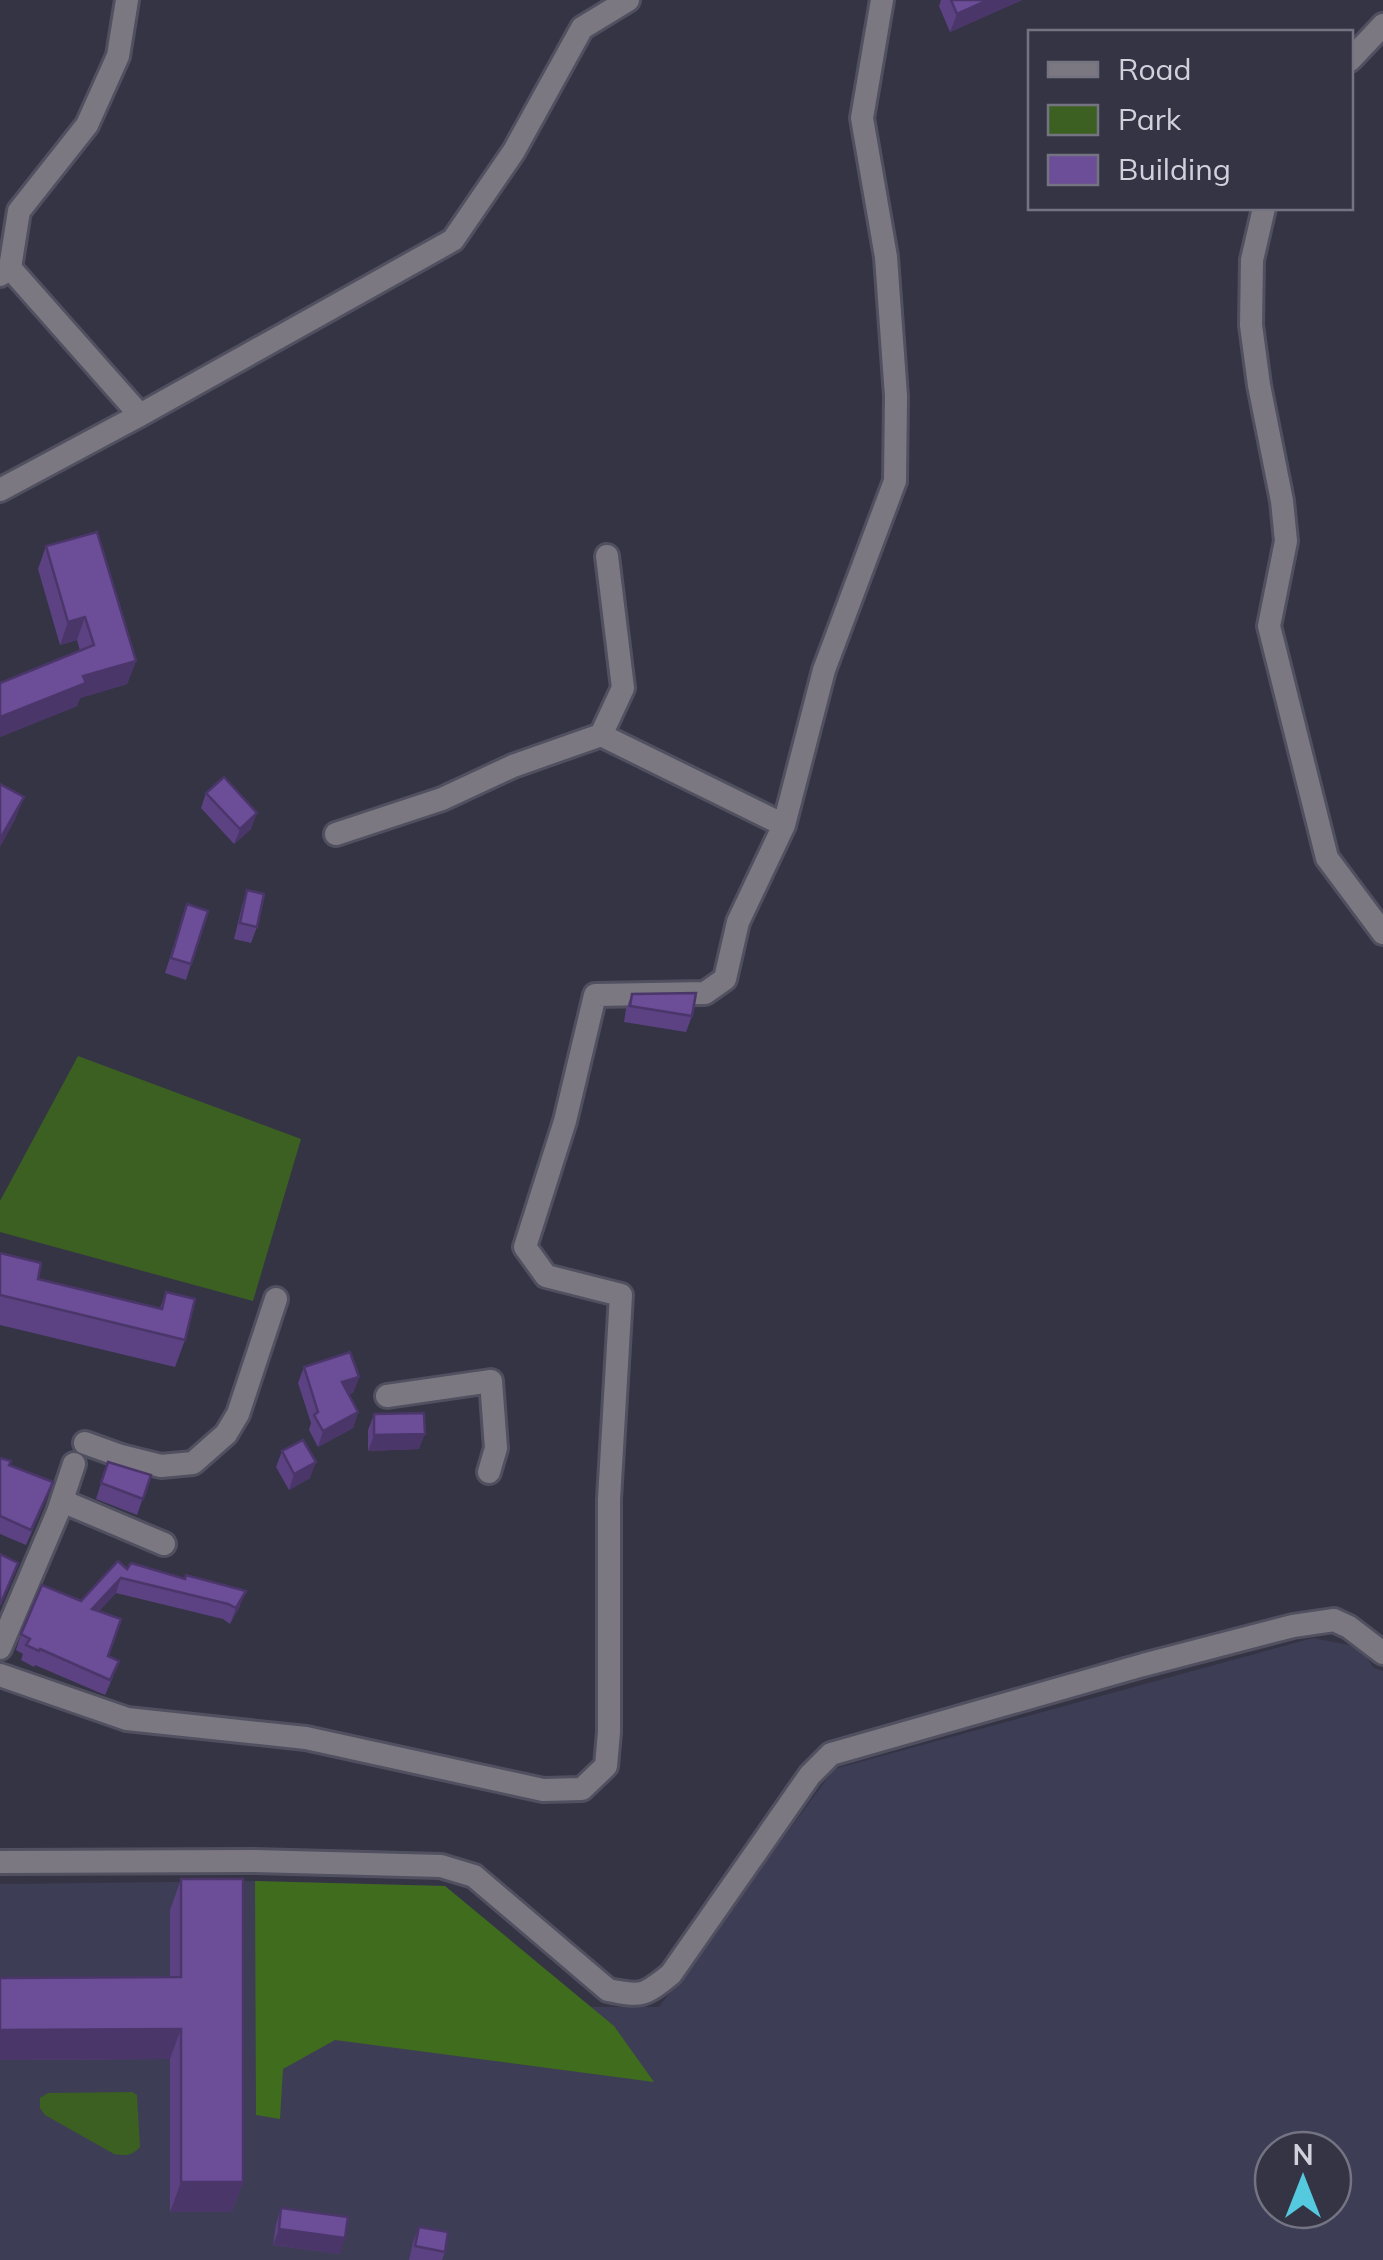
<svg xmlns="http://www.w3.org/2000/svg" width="1383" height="2260" viewBox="0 0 1383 2260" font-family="Mulish,sans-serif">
<rect width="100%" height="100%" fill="#343445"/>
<path fill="#3d3d55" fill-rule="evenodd" d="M1313,1638L1359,1647L1374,1668L1383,1671V2260H0V1884L255,1881L445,1886L590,2007H659L834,1769ZM1273,2150H1333V2210H1273Z"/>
<path fill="#3c6022" d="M78,1056L301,1139L253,1301L0,1232V1201Z
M132,2092L137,2095L140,2147C132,2156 125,2156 114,2154L45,2115L40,2108V2098L48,2093Z"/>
<path fill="#406c1d" d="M255,1881L445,1886L614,2026L654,2082L335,2040L283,2069L280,2119L256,2115Z"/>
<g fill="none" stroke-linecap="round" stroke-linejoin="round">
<defs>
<path id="minor" d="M1350,60L1383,25
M1264,208L1252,260L1251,325L1259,385L1282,501L1286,541L1269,626L1327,858L1383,933
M10,268L140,415
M0,275L10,268L19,211L87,125L118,56L127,0
M0,490L140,415L453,240L514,151L582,28L628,0
M601,735L623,688L607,556
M336,834L442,799L513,766L601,735L784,825
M387,1396L491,1381L496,1448L489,1472
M85,1443L121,1456L161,1466L193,1463L226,1434L238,1414L276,1299
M62,1501L164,1544
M0,1648L58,1512L74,1464
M0,1675L127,1719L306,1738L543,1790L582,1789L606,1766L609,1732V1499L621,1295L546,1276L525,1247L565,1121L595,995L705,993L725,979L738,922L784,825L824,670L895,481L896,396L886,257L862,118L882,0
M0,1862L252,1861L441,1866L474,1876L608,1990C642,1997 644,1996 671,1974L810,1775L831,1754L1143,1665L1293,1626L1334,1620L1349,1627L1383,1653"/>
</defs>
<use href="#minor" stroke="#505060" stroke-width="28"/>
<use href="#minor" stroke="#7b7881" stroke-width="22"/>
</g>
<path fill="#5c4283" d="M941,0H1022L950,32L939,6Z
M46,546L136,661L127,684L80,698L77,706L0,737V683L80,651L77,640L60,645L38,569Z
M206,793L251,829L234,844L201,808Z
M247,890L257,927L251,943L234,939L242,906Z
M182,920L191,964L186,980L165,973Z
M632,994L692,1016L686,1032L624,1022L626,1009Z
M0,1253L38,1279L160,1308L166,1292L185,1340L175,1367L0,1325Z
M304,1367L359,1377L353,1393L348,1394L358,1412L353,1428L318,1447L309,1430L311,1423L298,1383Z
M374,1414L419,1449L368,1451V1430Z
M282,1451L310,1478L289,1490L276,1467Z
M0,1458L47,1497L26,1545L0,1534Z
M108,1462L151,1475L137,1515L96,1499Z
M127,1569L240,1606L230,1624L223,1619L116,1593L99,1611L113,1677L105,1695L35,1665L34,1667L21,1660L23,1654L16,1650L21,1634L81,1601Z
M181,1879L243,2182L232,2212H170V2059L0,2060V1978L170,1977V1910Z
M281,2208L340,2254L273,2245L276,2224Z
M419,2227L445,2252L442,2260H409L413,2242Z"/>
<path fill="#4b366a" d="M988,0H1022L950,32L957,14Z
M85,617L77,640L60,645L68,622Z
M136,661L127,684L80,698L77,706L0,737V717L83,676Z
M24,797L15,820L0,847V839Z
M257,813L251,829L234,844L240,829Z
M359,1377L353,1393L336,1398L342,1382Z
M358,1412L353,1428L318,1447L323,1431Z
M425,1434L419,1449L368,1451L374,1435Z
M316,1462L310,1478L289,1490L294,1474Z
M121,1578L116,1593L87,1624L92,1609Z
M246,1591L240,1606L230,1624L236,1608Z
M181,2029L170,2059L0,2060V2032L2,2030Z
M181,2182H243L232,2212H170Z
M279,2229L345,2238L340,2254L273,2245Z"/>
<path fill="#6b4d98" stroke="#4b366a" stroke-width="2.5" d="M951,0H988L957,14Z
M97,532L136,661L83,676L86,683L0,717V683L94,645L85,617L68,622L46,546Z
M224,777L257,813L240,829L206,793Z
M0,784L24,797L0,839Z
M247,890L264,894L257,927L240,923Z
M187,904L208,911L191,964L171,958Z
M696,993L692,1016L630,1006L632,994Z
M0,1253L41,1263L38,1279L162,1309L166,1292L195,1299L185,1340L0,1295Z
M350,1352L359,1377L342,1382L358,1412L323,1431L314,1415L318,1412L304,1367Z
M424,1413L425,1434L374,1435V1414Z
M303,1440L316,1462L294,1474L282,1451Z
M0,1458L11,1461L9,1465L53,1482L31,1530L0,1516Z
M108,1462L151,1475L143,1499L101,1483Z
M0,1554L18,1563L0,1605Z
M118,1561L127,1569L131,1563L185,1579L186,1575L246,1591L236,1608L228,1604L121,1578L92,1609L121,1619L108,1656L119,1661L110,1680L40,1649L39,1651L26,1645L30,1639L21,1634L42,1585L81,1601Z
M181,1879H243V2182H181V2029L2,2030L0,2032V1978L181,1977Z
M281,2208L348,2217L345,2238L279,2229Z
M419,2227L448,2232L445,2252L415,2246Z"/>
<rect x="1028" y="30" width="325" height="180" fill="#343445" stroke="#737381" stroke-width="2.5"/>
<rect x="1048" y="62" width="50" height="15" fill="#7b7881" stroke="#737381" stroke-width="2.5"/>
<text x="1118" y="80" font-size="30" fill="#d1d1dc">Road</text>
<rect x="1048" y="105" width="50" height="30" fill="#3c6022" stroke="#737381" stroke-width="2.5"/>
<text x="1118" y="130" font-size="30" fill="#d1d1dc">Park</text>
<rect x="1048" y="155" width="50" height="30" fill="#6b4d98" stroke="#737381" stroke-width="2.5"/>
<text x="1118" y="180" font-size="30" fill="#d1d1dc">Building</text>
<g transform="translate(1303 2180)"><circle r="48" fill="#343445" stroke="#737381" stroke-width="2.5"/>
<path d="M0-8L18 38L0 25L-18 38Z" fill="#55cade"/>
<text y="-15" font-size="28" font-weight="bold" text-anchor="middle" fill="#d1d1dc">N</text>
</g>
</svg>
